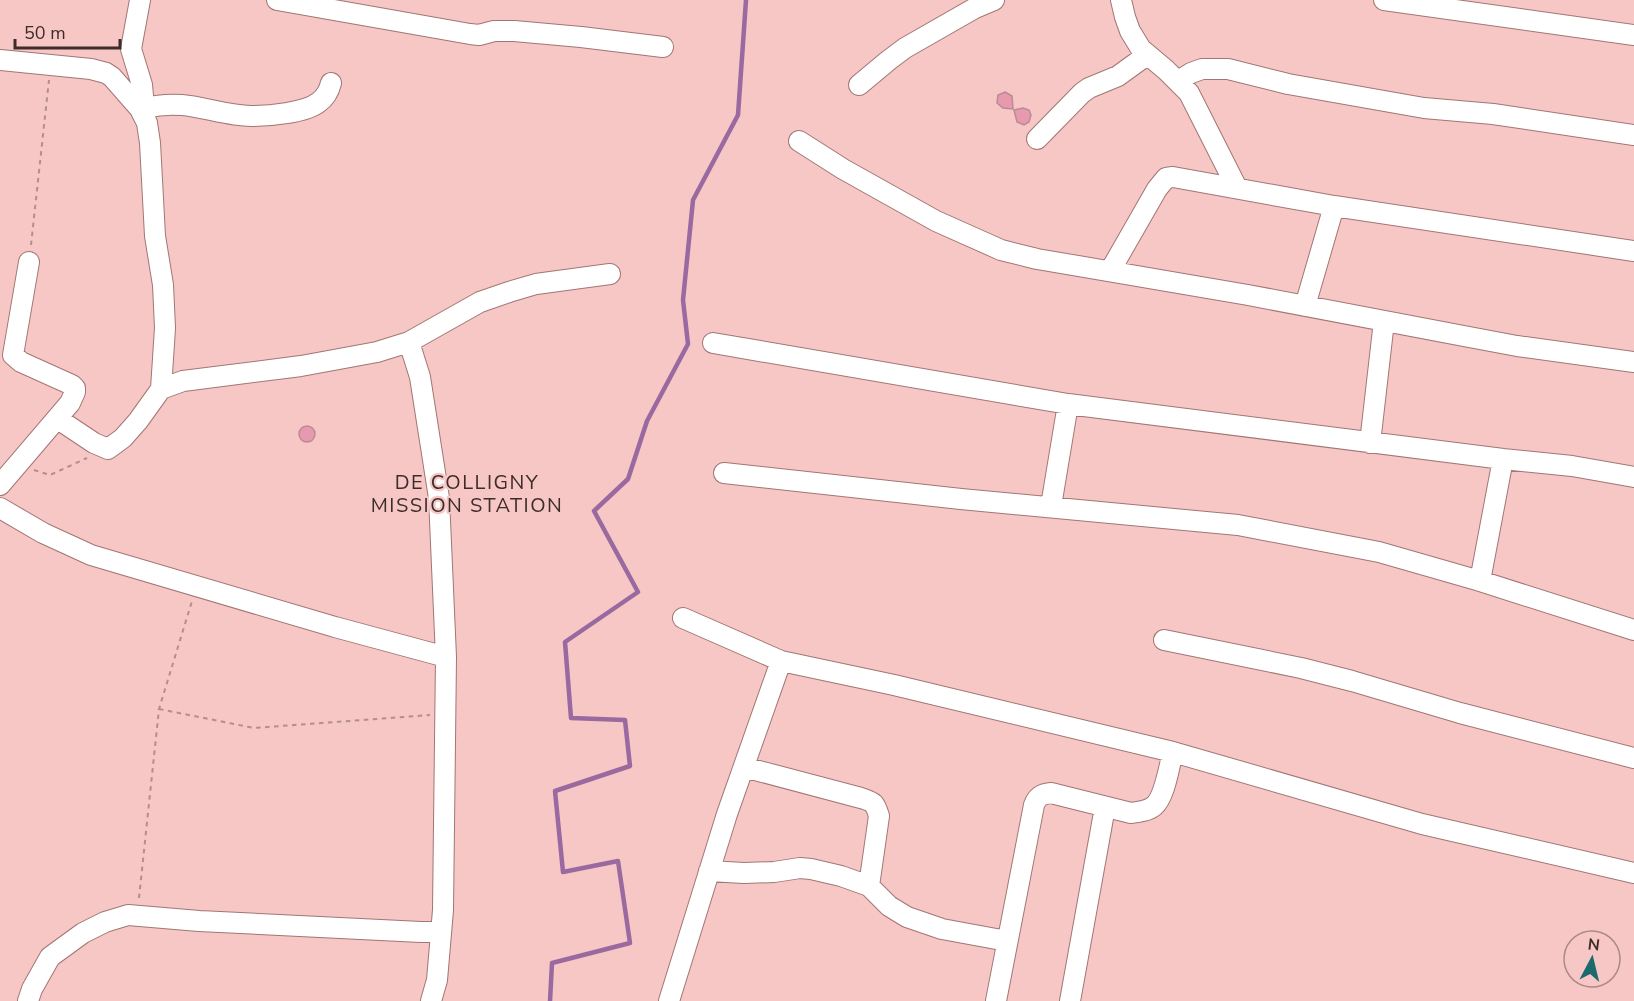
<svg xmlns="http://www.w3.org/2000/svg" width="1634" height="1001" viewBox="0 0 1634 1001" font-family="'Nunito Sans',sans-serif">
<rect width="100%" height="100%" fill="#f6c7c4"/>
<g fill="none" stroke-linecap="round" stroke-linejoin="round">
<path stroke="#9969a0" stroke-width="4.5" d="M550,1001L552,963L630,943L618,861L563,872L555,791L630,766L625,720L571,718L565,642L638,592L594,511L628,479L647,421L688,344L683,300L693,200L738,115L746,0"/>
</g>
<path fill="#e799ae" stroke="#b78c97" stroke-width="1.5" d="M1005,92L1012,96L1013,109L1003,108L997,103L998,95Z
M1023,108L1029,110L1031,115L1029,122L1024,125L1017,122L1014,110Z
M299 434a8 8 0 1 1 16 0a8 8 0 1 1-16 0Z"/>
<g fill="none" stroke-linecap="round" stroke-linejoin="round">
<defs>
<path id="minor" d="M140,0L131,49L142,85L145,118
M277,0L470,34L479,35L494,31H514L581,37L663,47
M1121,0L1125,17L1130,31L1141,49L1166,70L1189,93L1237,188
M1384,0L1634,35
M0,60L91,69L106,73L112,77L140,109L147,123L150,143L155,236L163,285L165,328L161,389L138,421L123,438L108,449L94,443L58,419
M1178,81L1191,73L1202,69H1228L1288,84L1424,108L1493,114L1634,135
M859,85L889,60L905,48L975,8L994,0
M145,108C157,105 169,104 182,105C205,107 228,116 251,116C268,116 306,113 319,102C326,97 329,91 331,83
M1037,139L1082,93L1089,88L1118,76L1147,55
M799,141L843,169L936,221L1001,250L1037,259L1248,295L1469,337L1517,346L1634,362
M1110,271L1157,189L1166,178L1173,177L1334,206L1634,251
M1305,306L1334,206
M409,342L420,377L439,498L446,657L443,910L437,980L431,1001
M713,343L1068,404L1503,459L1572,466L1634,477
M161,389L183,381L301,366L377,352L409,342L480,302L509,292L536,284L610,274
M1370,443L1384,321
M724,473L961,499L1238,525L1379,552L1480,581L1634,630
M0,485L70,403L75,392V388L72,385L21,362L13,355L29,262
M1051,506L1068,404
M0,508L43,533L91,555L335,627L446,657
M1480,581L1503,459
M683,618L781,661L894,685L1173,752L1422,824L1634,873
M1164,640L1301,668L1352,681L1460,713L1634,758
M744,767L861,798C874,802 875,803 879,816L869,886
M709,871L744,873L774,872L800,868L811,869L841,876L869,886L889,906L907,917L942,929L1007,941
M28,1001L32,989L50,957L83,933L105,922L128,915L199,921L421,932H432L441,929
M669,1001L727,814L781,661
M996,1001L1034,805C1037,797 1041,794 1051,793L1131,813C1139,812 1148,811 1154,806C1165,797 1169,766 1173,752
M1070,1001L1105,807"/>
</defs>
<use href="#minor" stroke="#a17674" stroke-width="22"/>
<path stroke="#b38e8c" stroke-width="2" stroke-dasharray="4.5 4.5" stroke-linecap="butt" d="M31,245L49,80
M34,470L50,475L87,458
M159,709L254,728L430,715
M139,898L159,709L192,601"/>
<use href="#minor" stroke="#fff" stroke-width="20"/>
</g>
<g text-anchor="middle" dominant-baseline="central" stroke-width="4.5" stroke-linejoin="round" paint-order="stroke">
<g font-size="20" letter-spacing="1.5" fill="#3e2c2b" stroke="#f6c7c4">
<text x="467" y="482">DE COLLIGNY<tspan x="467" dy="23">MISSION STATION</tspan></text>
</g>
</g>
<g transform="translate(1592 959) rotate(7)"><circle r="28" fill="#f6c7c4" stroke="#ac8987" stroke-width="1.5"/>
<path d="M0-4.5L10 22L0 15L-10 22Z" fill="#1c696e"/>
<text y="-9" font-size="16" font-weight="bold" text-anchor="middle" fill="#3e2c2b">N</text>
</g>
<path d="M15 39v9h105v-9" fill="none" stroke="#3e2c2b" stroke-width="3"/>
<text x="24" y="39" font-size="18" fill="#3e2c2b" stroke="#f6c7c4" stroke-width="4.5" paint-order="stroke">50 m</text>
</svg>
